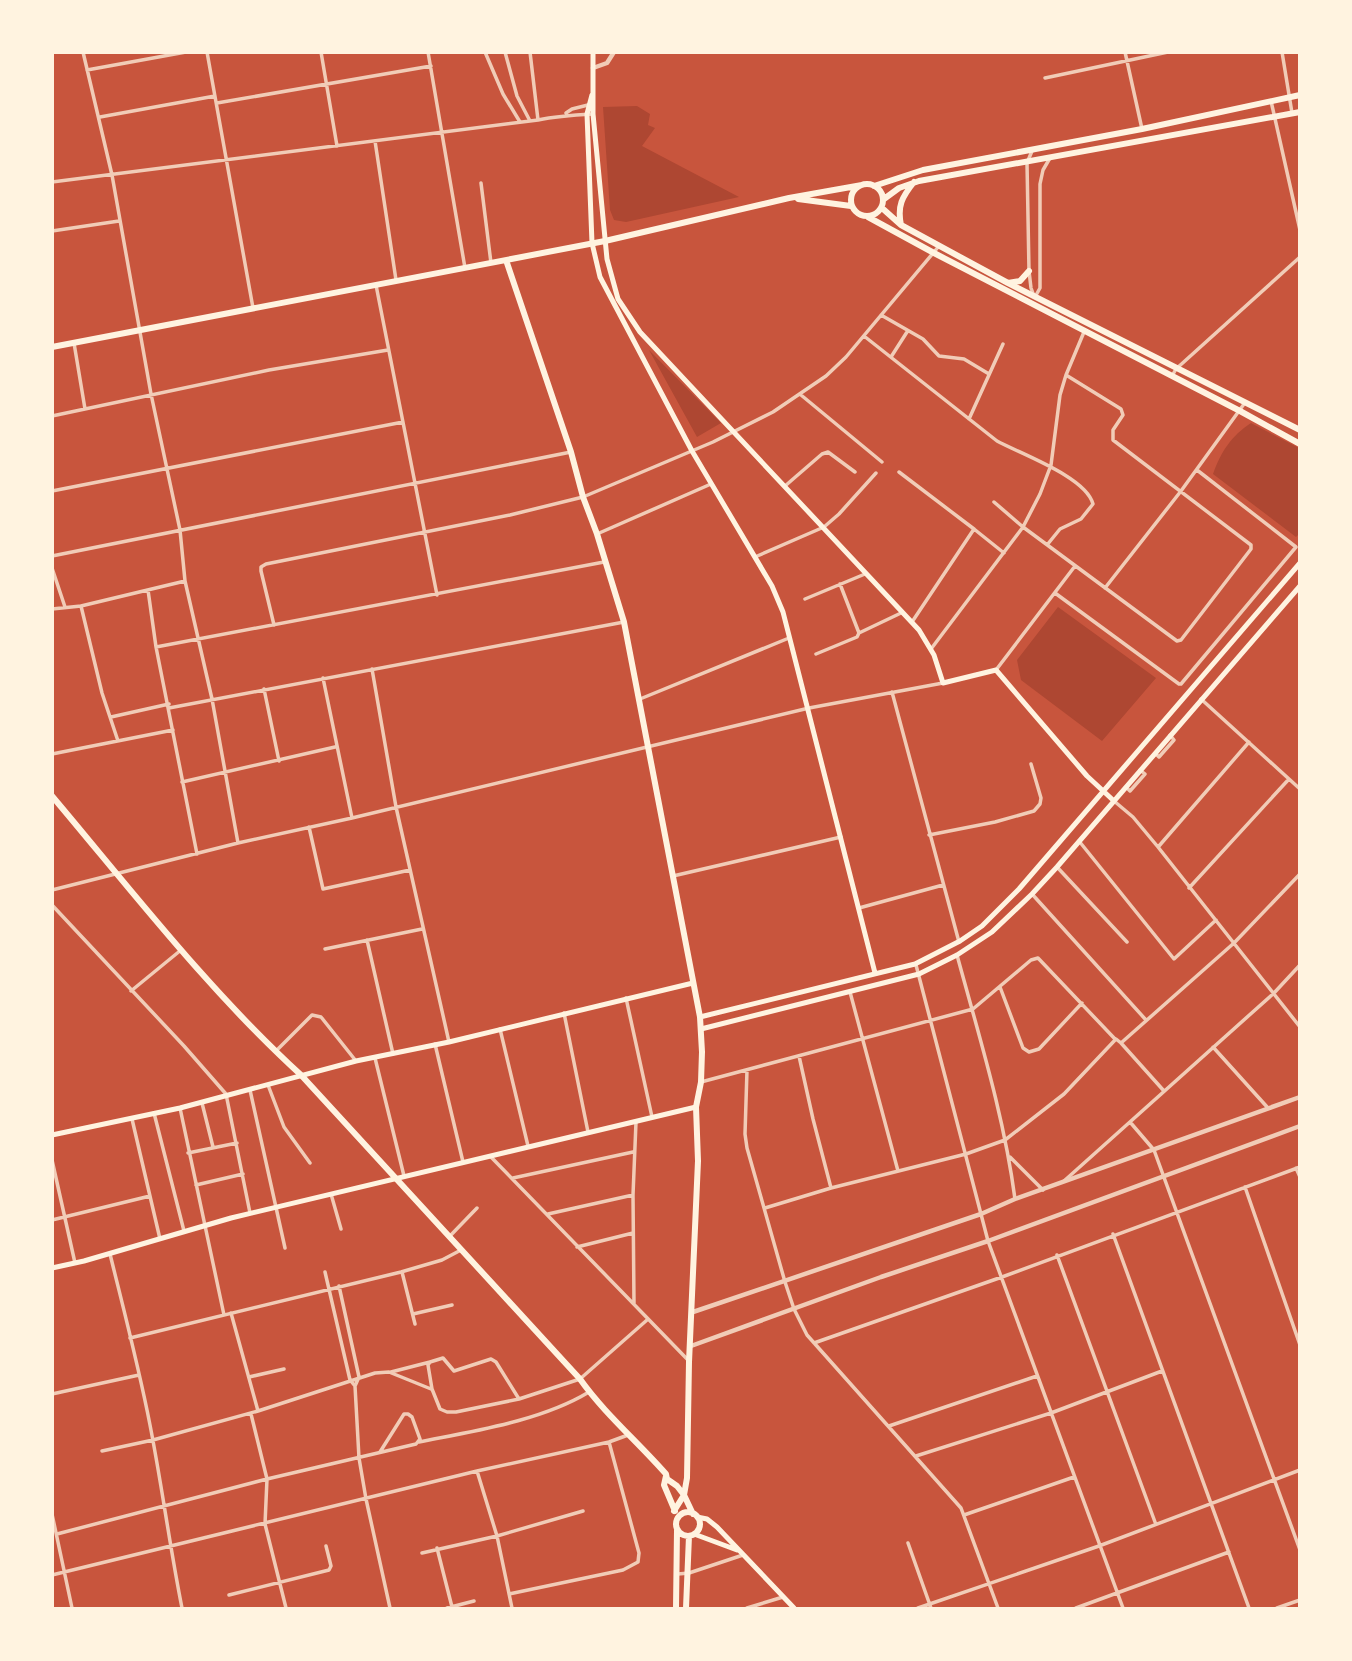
<svg xmlns="http://www.w3.org/2000/svg" width="1352" height="1661" viewBox="0 0 1352 1661" font-family="Jost,sans-serif">
<rect width="100%" height="100%" fill="#c8553d"/>
<path fill="#ae4732" d="M637,106L650,114L648,125L655,128L642,146L739,197L626,222L614,220L610,210L603,107Z
M649,350L721,423L697,437Z
M1251,423L1299,448L1300,533L1296,537L1213,474C1221,452 1231,436 1251,423Z
M1058,607L1156,678L1102,741L1021,680L1017,660Z"/>
<g fill="none" stroke-linecap="round" stroke-linejoin="round">
<path stroke="#f1ccb7" stroke-width="3.5" d="M83,52L112,175L151,394L180,530L185,581L212,699L238,843
M207,52L253,308
M321,52L337,146
M428,52L465,268
M485,52L503,94L520,122
M505,52L517,96L530,121
M530,52L538,120
M1125,52L1142,129
M1282,52L1292,113
M87,70L186,52
M1045,78L1168,52
M1271,101L1300,230
M217,103L431,66
M566,113L572,109L588,105
M100,117L215,96
M375,141L396,280
M1032,151L1027,163L1029,271L1031,288L1034,296
M52,182L538,120C557,116 574,115 593,114
M481,183L491,263
M52,231L119,221
M376,285L437,595
M1035,297L1040,288V184L1043,170L1050,158
M881,315L923,339L939,356L964,359L989,374
M864,336L997,441C1021,454 1086,477 1093,504L1081,519L1060,529L1047,545
M74,343L85,409
M891,357L907,332
M1172,376L1176,369L1300,257
M801,395L882,462
M52,416L269,370L388,350
M969,419L1003,344
M899,472L974,529L912,622
M785,486L822,454L828,452L855,472
M52,491L403,422
M994,502L1023,527L1177,641L1181,640L1251,549V545L1113,440V430L1123,415L1121,409L1066,375L1084,332
M974,529L1004,553
M597,534L711,484
M52,556L571,452
M755,557L824,527L839,514L876,473
M52,568L65,607
M1105,588L1181,491L1244,404
M148,590L156,647L197,854
M1055,593L1179,684H1181L1296,547L1197,470
M805,599L865,574
M81,606L102,693L118,741
M52,609L81,606L185,581
M274,625L261,571V567L266,564L510,515L583,497L713,442L773,412L826,376L846,357L939,246
M859,633L901,613
M156,647L604,562
M931,649L1023,527L1040,494L1051,465L1060,395L1066,375
M816,654L857,637L859,633L840,584
M372,669L396,807L449,1042
M996,670L1075,566
M323,678L352,818
M264,689L279,761
M892,692L959,942
M640,699L789,638
M1201,699L1300,789
M169,708L624,622
M111,717L169,704
M52,754L173,730
M1156,754L1159,757L1174,740L1170,735
M182,782L335,747
M1127,788L1130,791L1145,774L1140,770
M1114,801L1133,817L1158,847L1300,1027
M309,827L323,889L410,870
M929,835L995,822L1034,811L1040,804L1041,798L1031,764
M1079,841L1174,959L1216,920
M1159,846L1249,742
M1057,867L1127,942
M673,876L841,837
M1189,888L1289,779
M52,890L238,843L352,818L809,708L943,683
M1032,894L1146,1020
M52,905L184,1046L226,1094L250,1213
M859,908L943,885
M367,940L393,1054
M325,949L422,929
M957,955C979,1036 1004,1116 1015,1199
M916,965L988,1241L1123,1608
M1000,987L1023,1048L1029,1052L1039,1049L1082,1003
M131,991L181,950
M850,992L898,1171
M626,998L652,1117
M564,1013L588,1132
M500,1029L528,1146
M1121,1043L1164,1091
M435,1044L463,1162
M1213,1047L1268,1108
M277,1050L312,1015L321,1017L356,1061
M799,1056L813,1119L831,1188
M375,1058L404,1176
M747,1070L745,1134L747,1148L785,1282L794,1309L807,1335L961,1508L998,1608
M701,1082L973,1009L1031,960L1038,958L1115,1039
M268,1085L284,1127L310,1163
M250,1090L285,1248
M202,1103L213,1147
M180,1108L224,1315
M154,1113L184,1231
M132,1119L160,1239
M1130,1122L1154,1150L1300,1550
M188,1153L237,1143
M491,1157L688,1360
M1010,1157L1043,1190
M52,1160L75,1263
M1296,1168L1300,1177
M513,1178L633,1152
M1064,1181L1274,993L1300,965
M196,1185L243,1174
M1245,1187L1300,1345
M331,1194L341,1229
M765,1208L831,1188L966,1154L1005,1140L1064,1094L1116,1039L1121,1043L1234,943L1300,874
M548,1214L633,1195
M52,1220L150,1196
M1113,1234L1249,1608
M449,1237L477,1208
M577,1247L633,1233
M110,1254C124,1311 139,1368 150,1425C162,1486 170,1548 182,1608
M1057,1255L1155,1522
M325,1272L350,1380L355,1386L359,1377L339,1286
M402,1272L415,1324
M634,1303L633,1195L636,1122
M231,1313L258,1411L375,1373L389,1372L431,1389
M413,1314L452,1305
M130,1338L401,1272L442,1260L461,1250
M814,1343L1002,1277L1300,1167
M391,1372L430,1362
M249,1377L284,1369
M355,1386L359,1458L366,1499L390,1608
M52,1394L139,1375
M519,1399L496,1362L491,1359L454,1371L443,1358L430,1362L428,1365L432,1389L440,1409L447,1412H456L519,1399L580,1379L647,1320
M251,1414L267,1479L265,1524L286,1608
M889,1426L1037,1376
M419,1442C474,1431 541,1421 589,1392
M102,1451L153,1440L258,1411
M916,1456L1051,1413L1162,1371
M477,1471L497,1536L512,1608
M52,1514L72,1608
M964,1515L1074,1477
M57,1534L267,1479L416,1444L420,1439L412,1417L408,1414H404L380,1452
M908,1543L931,1608
M437,1548L452,1607
M422,1553L497,1536L583,1511
M678,1574L689,1573L743,1555
M52,1575L477,1471L609,1442L628,1435
M509,1594L623,1570L638,1562L639,1553L609,1442
M229,1595L329,1570L331,1566L326,1546
M447,1608L474,1601
M747,1608L783,1597
M918,1608L1099,1546L1300,1470
M1076,1608L1229,1552
M1277,1608L1300,1600"/>
<path stroke="#f1ccb7" stroke-width="4.5" d="M593,68L607,63L614,52
M693,1312L981,1214L1015,1199L1300,1097
M691,1346L881,1277L988,1241L1300,1126"/>
<path stroke="#fff3e0" stroke-width="5" d="M593,52V114L607,259L618,299L640,332L919,630L934,655L943,683L996,670L1087,776L1114,801
M592,95L587,114L592,243L600,277L692,451L772,586L783,612L875,973
M700,1017L915,964L960,941L982,926L1019,889L1300,563
M701,1029L919,974L957,955L992,932L1032,894L1057,867L1300,586
M52,1135L180,1108L356,1061L449,1042L693,983
M52,1268L84,1261L231,1218L696,1107
M697,1517L707,1519L717,1527L794,1608
M694,1534L737,1550"/>
<path stroke="#fff3e0" stroke-width="6" d="M851 200a16 16 0 1 1 32 0a16 16 0 1 1-32 0Z
M874,186L923,170L1142,129L1300,95
M798,199L851,206
M884,199L899,188L919,181L1300,112
M882,208L901,225L1008,283L1300,430
M868,217L934,253L1240,411L1300,444
M901,225C897,206 902,197 914,182
M506,260L571,452L583,497L597,534L624,622L700,1017L702,1052L701,1082L696,1107L698,1161L689,1362L687,1478L684,1495L674,1511
M1008,283L1020,281L1029,271
M52,347L605,241L789,198L862,185
M52,796C132,891 209,991 301,1075L580,1379C604,1413 638,1442 666,1474L667,1479L677,1486L684,1495L693,1514
M666,1476L664,1485L675,1511
M676 1524a12 12 0 1 1 24 0a12 12 0 1 1-24 0Z
M676,1608L677,1530
M686,1608L689,1536"/>
</g>
<rect width="1352" height="1661" fill="none" stroke="#fff3e0" stroke-width="108"/>
</svg>
